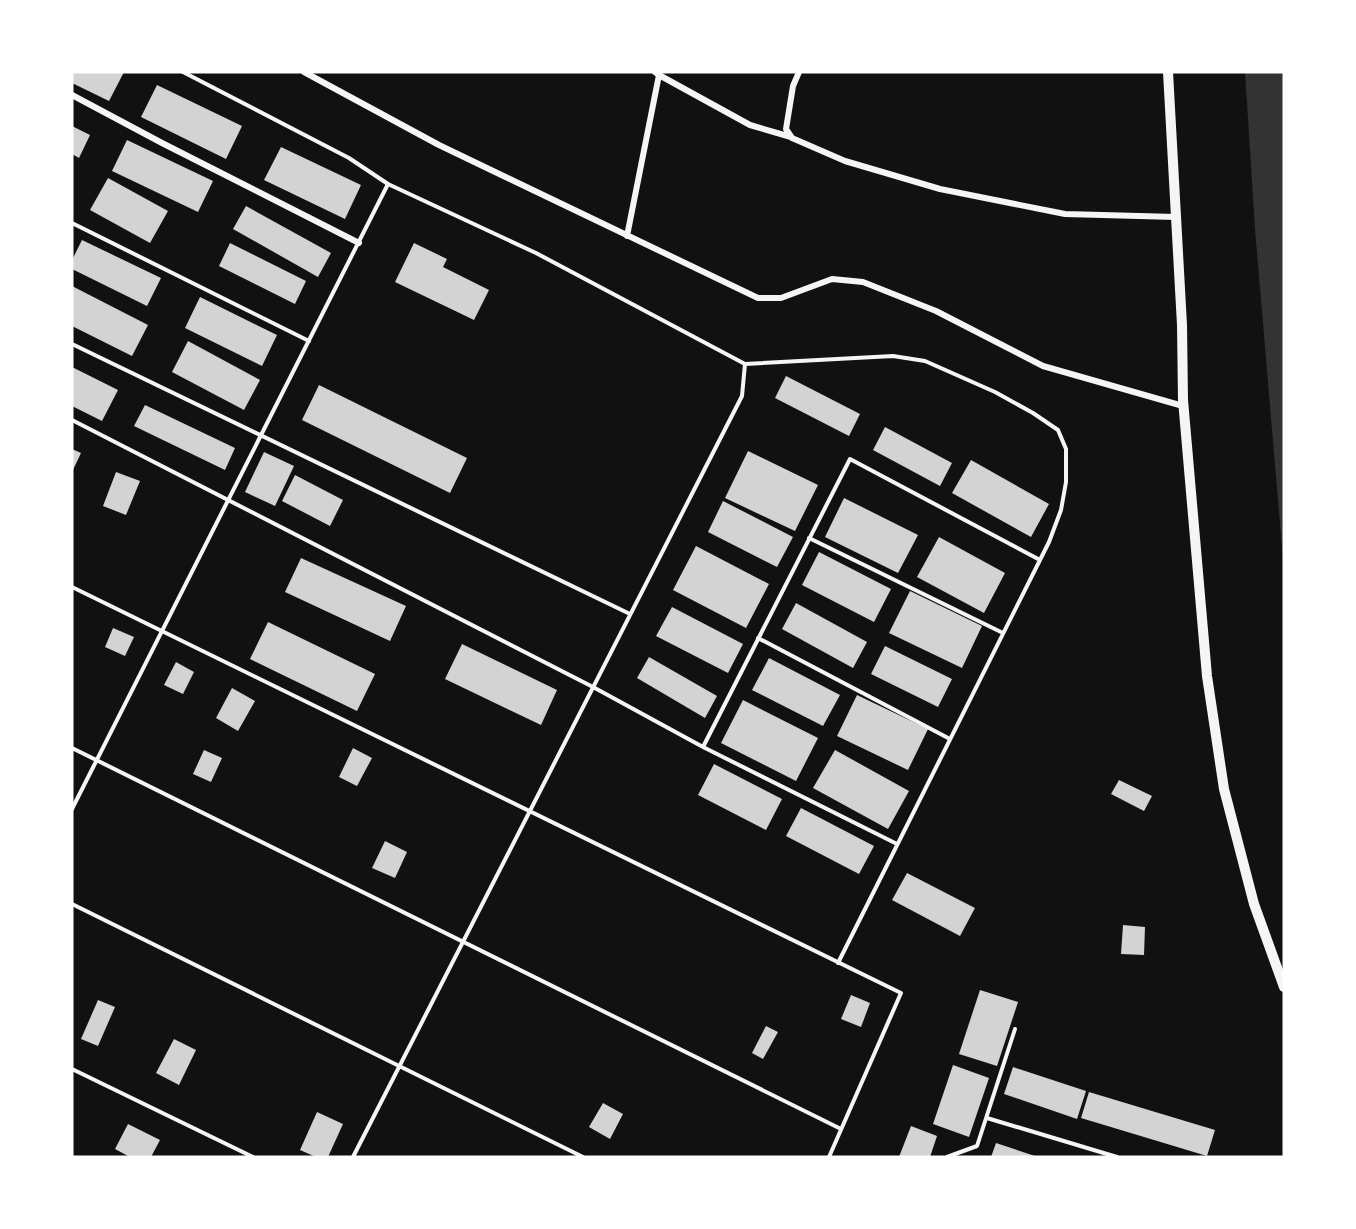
<svg xmlns="http://www.w3.org/2000/svg" width="1356" height="1229" viewBox="0 0 1356 1229" font-family="Manrope,sans-serif">
<rect width="100%" height="100%" fill="#111"/>
<path fill="#333" d="M1245,72H1284V571L1255,229Z"/>
<path fill="#d3d3d3" d="M72,72H124L109,101L72,83Z
M157,85L242,126L226,159L141,117Z
M72,126L90,135L79,158L72,154Z
M127,140L213,181L198,212L112,171Z
M281,147L361,185L345,219L264,180Z
M108,178L168,211L150,243L90,210Z
M246,206L331,253L318,277L233,229Z
M82,240L161,278L147,306L72,269V260Z
M230,243L306,281L295,304L219,266Z
M414,243L447,259L443,267L489,290L474,320L395,282Z
M72,286L148,325L132,356L72,326Z
M200,297L277,335L262,366L185,328Z
M188,341L260,380L244,410L172,372Z
M72,367L118,390L102,421L72,406Z
M786,376L860,414L849,436L775,398Z
M319,385L467,458L450,493L302,420Z
M145,405L235,448L225,470L134,426Z
M885,427L952,463L940,486L873,450Z
M72,449L81,453L72,472Z
M748,451L818,485L795,531L725,498Z
M264,452L294,466L275,506L245,492Z
M971,460L1049,504L1031,537L952,493Z
M116,472L140,481L126,515L103,506Z
M295,475L343,500L330,526L282,501Z
M844,498L918,535L898,573L825,537Z
M723,501L793,537L777,567L708,532Z
M939,537L1005,573L984,613L917,577Z
M696,546L769,584L746,628L673,590Z
M819,552L891,589L874,622L802,585Z
M301,558L406,606L390,641L285,592Z
M910,591L982,626L962,668L889,633Z
M796,603L867,642L853,668L782,629Z
M672,607L743,644L728,673L656,636Z
M268,622L375,674L357,711L250,659Z
M113,628L134,637L125,656L105,647Z
M462,644L557,690L541,725L445,679Z
M885,646L952,679L938,707L871,674Z
M649,657L717,696L705,718L637,678Z
M769,658L840,695L823,726L752,690Z
M176,662L194,672L183,694L164,685Z
M232,688L255,701L238,731L216,718Z
M857,695L928,729L908,770L837,736Z
M743,700L818,738L796,781L721,743Z
M353,748L372,758L357,786L339,777Z
M204,750L222,758L211,782L193,774Z
M835,750L909,791L888,829L813,788Z
M714,764L782,799L766,830L698,795Z
M1119,780L1152,796L1144,811L1111,794Z
M801,808L874,846L859,874L786,836Z
M385,841L407,852L395,878L372,868Z
M907,873L975,908L960,936L892,900Z
M1123,925L1145,927L1144,955L1121,954Z
M980,990L1018,1002L997,1066L959,1054Z
M851,995L870,1003L861,1027L841,1019Z
M98,1000L115,1007L98,1046L81,1039Z
M766,1026L778,1032L763,1059L752,1053Z
M174,1039L196,1050L179,1085L156,1073Z
M953,1065L989,1078L969,1137L933,1124Z
M1013,1067L1086,1091L1077,1119L1004,1094Z
M1089,1092L1215,1130L1207,1156L1081,1118Z
M603,1103L623,1114L610,1139L589,1127Z
M317,1112L343,1124L328,1157H316L300,1150Z
M128,1124L160,1140L151,1157H130L115,1149Z
M911,1126L937,1136L930,1157H899Z
M996,1143L1038,1157H991Z"/>
<g fill="none" stroke-linecap="round" stroke-linejoin="round">
<path stroke="#f5f5f5" stroke-width="4" d="M183,72L349,158L388,184L536,253L745,364L893,356L925,361L995,392L1033,413L1058,430L1066,449V482L1061,510L1049,542L838,963
M72,223L309,341
M72,344L630,614
M72,420L593,687L703,747L897,844
M809,538L1003,633
M72,587L901,993L829,1157
M758,638L950,739
M703,747L850,459L1040,560
M72,748L841,1129
M72,809L388,184
M72,904L583,1157
M72,1069L253,1157
M987,1118L1117,1157
M353,1157L742,396L745,364
M947,1157L977,1146L1015,1029"/>
<path stroke="#f5f5f5" stroke-width="6" d="M304,72L439,145L758,298H781L832,279L863,282L936,311L1043,366L1183,406
M799,72L793,86L786,129L792,138L845,161L940,189L1065,214L1176,217
M659,75L750,125L791,137
M72,95L162,143L359,243
M627,236L659,75L655,72"/>
<path stroke="#f5f5f5" stroke-width="10" d="M1168,72L1182,325L1183,400L1207,676L1224,789L1254,904L1284,987"/>
</g>
<rect width="1356" height="1229" fill="none" stroke="#ffffff" stroke-width="147"/>
</svg>
